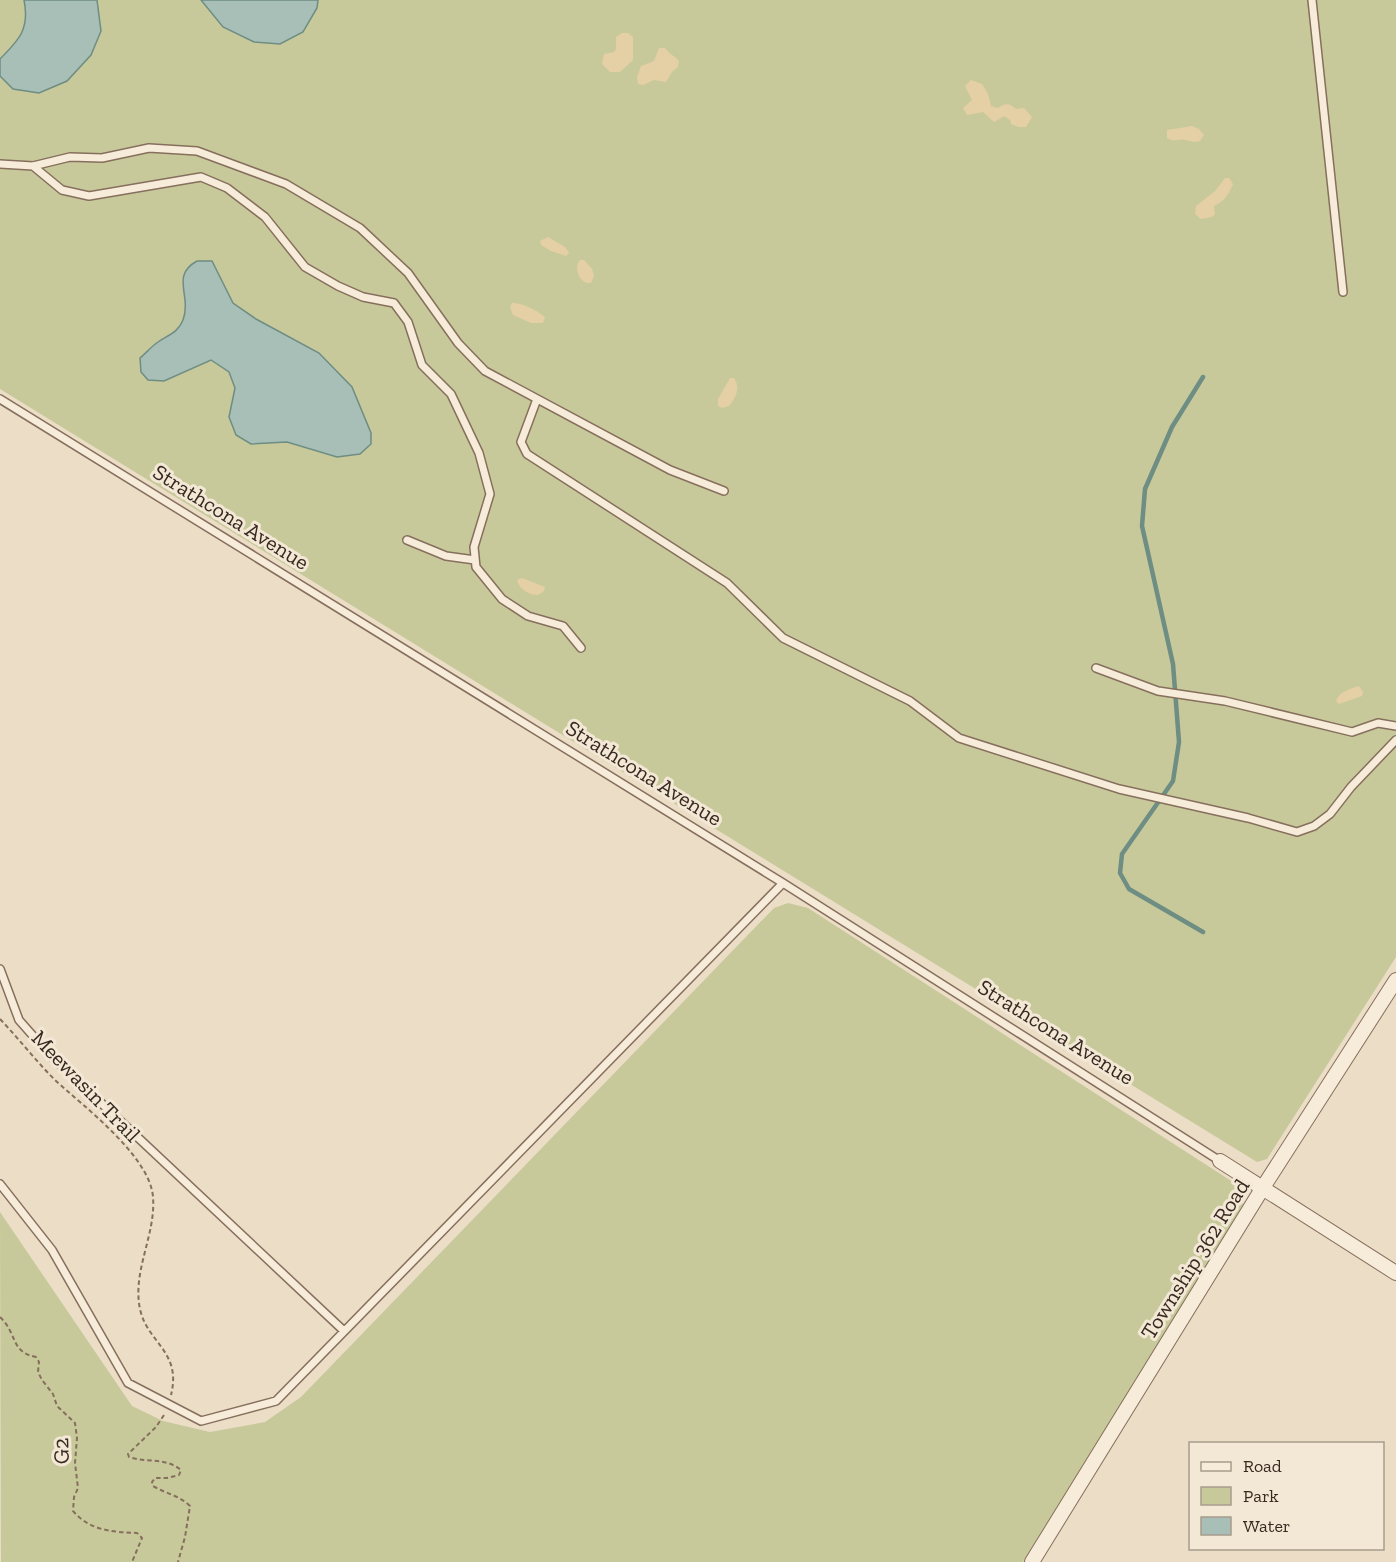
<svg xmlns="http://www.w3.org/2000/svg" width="1396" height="1562" viewBox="0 0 1396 1562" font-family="'Zilla Slab',serif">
<rect width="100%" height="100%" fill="#ebddc6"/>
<path fill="#c7c99b" d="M0,0H1396V957L1267,1159L1257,1162L0,389Z
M788,903L808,908L1236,1184L1243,1195V1207L1023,1562H1L0,1212L132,1406L163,1421L210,1432L265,1422L301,1397L774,908Z"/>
<path fill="#e5cfa5" d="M622,33H628L633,37V60L620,72H610L602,64L604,54L614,52L616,49V37Z
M659,48H665C670,55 675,56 679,61L678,67L672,72L666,82L654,80L643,85L638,84L637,77L641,66L654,61Z
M971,80L982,84L988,94L991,106L998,108C1006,103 1009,103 1016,109L1024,108L1032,117L1026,127H1018L1011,124L1010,120L1004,116L994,122L983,112L967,115L963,108L972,100L965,86Z
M1192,126L1199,129L1204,135L1200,141C1193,143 1192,141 1185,140C1177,138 1174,143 1167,138V130Z
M1225,178H1229L1233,184C1228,195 1225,201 1214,206L1215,214L1212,217L1201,219L1195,214L1196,206L1215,191Z
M548,237L565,247L569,253L566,256L551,251L541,245L540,241Z
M580,260H584L592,269L594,276L591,283H587C578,280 574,267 580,260Z
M512,303C523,303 536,310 545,317L543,323H531L513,315L510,307Z
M730,378H734C741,388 736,397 729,406L722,408L718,406V399Z
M522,578L545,587L544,591L538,595C529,595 519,589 517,580Z
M1359,686L1363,692L1362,696L1339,704L1336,701C1340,691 1350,689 1359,686Z"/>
<path fill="#a7bfb6" stroke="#6e8d83" stroke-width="1.5" d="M24,0H97L101,31L91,55L67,81L39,93L13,89L0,76V59C19,40 30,29 24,0Z
M201,0H318L317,8L303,32L280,44L254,42L223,27Z
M197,261H212L233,303L256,319L319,353L352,387L371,433V444L360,454L337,457L287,442L251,444L236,435L229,417L235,388L229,372L211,360L164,381L148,380L141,372L140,358C146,353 152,346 158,342C168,335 178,333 183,320C192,295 170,276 197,261Z"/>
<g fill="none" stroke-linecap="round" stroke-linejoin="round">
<path stroke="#6e8d83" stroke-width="4.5" d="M1203,932L1129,889L1120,873L1122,854L1173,781L1179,742L1173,664L1142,526L1145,489L1172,427L1203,377"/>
<defs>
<path id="lane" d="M1312,0L1343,292
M0,164L33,166L70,157L102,158L149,148L197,151L286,184L360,228L408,273L458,343L485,371L670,470L724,491
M33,166L62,190L89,196L201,177L227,188L265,217L305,267L338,286L363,297L394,303L408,322L422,365L451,394L479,453L490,494L474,547L476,567L502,599L528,616L563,626L581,648
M0,399L783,883L1220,1161
M537,399L521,442L527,454L727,583L783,638L910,701L959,738L1119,789L1248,818L1297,832L1314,826L1330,814L1351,787L1396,740
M407,540L446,556L475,560
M1096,668L1158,691L1225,701L1352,732L1378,723L1396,726
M0,969L19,1020L49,1054L344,1331
M0,1184L52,1250L128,1383L201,1421L276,1401L783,883"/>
<path id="street" d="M1220,1161L1396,1273
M1032,1562L1262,1189L1396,980"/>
</defs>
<use href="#lane" stroke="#866f5d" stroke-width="10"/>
<use href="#street" stroke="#866f5d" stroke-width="16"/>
<path stroke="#866f5d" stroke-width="2" stroke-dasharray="4.5 3" stroke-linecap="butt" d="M0,1019C19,1039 36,1061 55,1080C83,1106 150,1156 153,1197C156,1235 132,1271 140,1309C147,1343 182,1351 171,1395
M0,1317C18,1334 10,1352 36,1357L39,1362L38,1372L42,1380L53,1394L57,1406L75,1423L77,1438L75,1463L78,1488L74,1497L73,1511C90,1531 113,1532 137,1533L142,1538L132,1562
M164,1415L156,1427L128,1454L129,1457C147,1463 165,1457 181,1470L179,1475L167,1478H155L152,1482L153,1486C166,1494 179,1495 190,1506L185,1537L178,1562"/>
<use href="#lane" stroke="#f7ebd9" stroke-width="7"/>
<use href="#street" stroke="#f7ebd9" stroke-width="14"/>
</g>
<g text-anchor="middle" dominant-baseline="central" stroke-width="6" stroke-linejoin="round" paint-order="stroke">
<g font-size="22" fill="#372920" stroke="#f3e8d5">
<text transform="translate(231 517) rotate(32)">Strathcona Avenue</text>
<text transform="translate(644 773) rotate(32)">Strathcona Avenue</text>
<text transform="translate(1056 1032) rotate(32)">Strathcona Avenue</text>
<text transform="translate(86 1086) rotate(46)">Meewasin Trail</text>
<text transform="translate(1195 1259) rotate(-58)">Township 362 Road</text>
<text transform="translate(61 1451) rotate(-92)">G2</text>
</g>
</g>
<rect x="1189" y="1442" width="195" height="108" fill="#f3e8d5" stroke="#a89c8d" stroke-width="1.5"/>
<rect x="1201" y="1462" width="30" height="9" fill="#f7ebd9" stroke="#a89c8d" stroke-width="1.5"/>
<text x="1243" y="1472" font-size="18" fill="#372920">Road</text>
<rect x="1201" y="1487" width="30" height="18" fill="#c7c99b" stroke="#a89c8d" stroke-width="1.5"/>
<text x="1243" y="1502" font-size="18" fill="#372920">Park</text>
<rect x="1201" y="1517" width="30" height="18" fill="#a7bfb6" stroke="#a89c8d" stroke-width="1.5"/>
<text x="1243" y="1532" font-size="18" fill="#372920">Water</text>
</svg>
